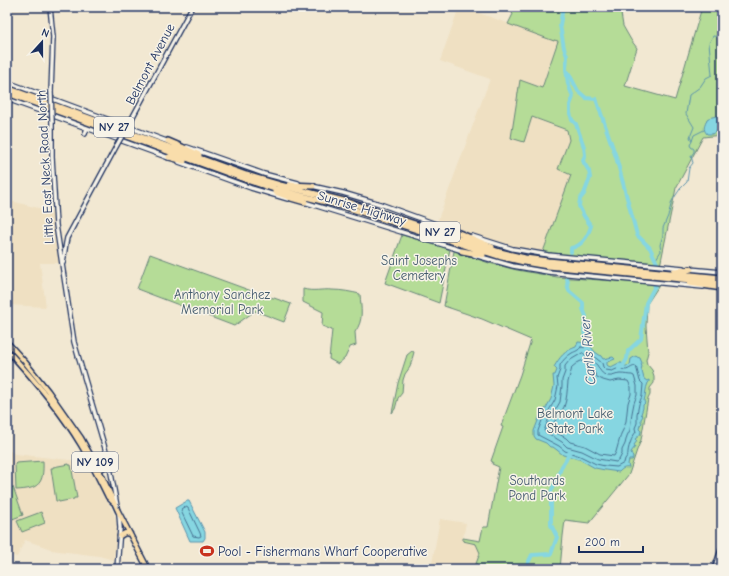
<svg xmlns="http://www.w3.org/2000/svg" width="729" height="576" viewBox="0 0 729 576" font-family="'Comic Neue',sans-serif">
<rect width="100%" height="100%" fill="#f2e8d2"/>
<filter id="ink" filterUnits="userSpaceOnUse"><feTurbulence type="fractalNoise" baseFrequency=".025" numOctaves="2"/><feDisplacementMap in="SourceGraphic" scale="8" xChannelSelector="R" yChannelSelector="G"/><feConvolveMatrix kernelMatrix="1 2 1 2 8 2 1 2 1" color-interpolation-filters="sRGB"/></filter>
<g filter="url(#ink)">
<path fill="#efe0c2" d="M459,7H462L558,41L542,88L521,80L532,117L586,138L543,252L511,249L437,222L490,79L440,61Z
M7,200L54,212L59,263H40L46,307L7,305Z
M7,449L15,454L87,462L113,512L116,519L117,530L114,560L99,556L51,550V549L25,540L17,557L13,556L7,540Z
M440,519L466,523L463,538L480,541L483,527L507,531L499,569H431Z"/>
<path fill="#b5dc97" stroke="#68867a" d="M506,7H620L623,26L631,40L637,48L625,86L675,100L702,7H722V135L703,137L676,188L660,266L552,254V253L543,252L571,175L558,169L569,140L567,130L532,117L524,142L511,138L520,80L542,88L558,41L554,40V41L508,24L513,14Z
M402,235L450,249L439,303L385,283Z
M454,251L489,263L517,270L557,277L660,284L647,304L646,326L648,352L646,360L647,364L652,370L654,376V383L650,388V395L648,399L641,440L637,450L629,474L589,523L565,520L563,536L560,569H474L480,553L476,544L463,541V538L480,541L483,527H488L499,467L492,464L493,462L491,461L503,427L501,426L520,375L531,340L482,319L444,306Z
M150,254L268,297L274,298L291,304L284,322L255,311L234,326L137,289Z
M303,289C313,292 322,289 332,290C342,290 351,292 360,294C361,309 364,320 355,332L356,345L350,347L345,358L338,364L329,359L332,330L322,326L323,312L303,302Z
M412,351L414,352L410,367L405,374L403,380L402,393L398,398L395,409L392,413L398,383L407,355Z
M43,461C44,484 39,489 16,490L15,464L16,463Z
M69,464V465H71L77,498H74V499L59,502V501H56L51,468H53V467Z
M13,487L23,515L7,521V489Z
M41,512L45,523L22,532L17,521Z"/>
<path fill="#86d6e1" stroke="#5b93ad" d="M722,115V129L715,132L712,134H707C702,128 705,126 707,119C709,117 719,116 722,115Z
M578,342L588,343L595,352L601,356L603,359L613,357L615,359L607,362V365L608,366L611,367L619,363H622L623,366H627L630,365L631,359L636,356L637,357L640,358L642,363L641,365L642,366L641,370L642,371L644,379L647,381L649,380V382L648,383C645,389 646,395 644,401L645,403L643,405V408L641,414L643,416L641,419V421L642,423L640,425L639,429L641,431L640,435L635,439L637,441L634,445L635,447L631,452L633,458L632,460H629L628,464L629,468C624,467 622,469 619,472L605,470L595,468L579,459L563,455L557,450L553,447H550L546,443L536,439L534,436V431L541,413L545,410L551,399L554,386L553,375H555L557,370L554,367C560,357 564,351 576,347Z
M187,501H189L205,532V538L203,541H190L175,508Z"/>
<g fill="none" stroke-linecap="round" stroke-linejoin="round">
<path stroke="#467292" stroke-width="1" d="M581,347L587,348L592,355L602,363L603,367L606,370L612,371L619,368C629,373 628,367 636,366L640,381L643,384L642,396L639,404L637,414V423L635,428L636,432C632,436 627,450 628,455L625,459L624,463L617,467L605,466L596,464L580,456L565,451L559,446L538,435V431L544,415L548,412L555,400L558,386L557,378L560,370V365C563,360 567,356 572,353C576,351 578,351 581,347Z
M583,353C584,354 596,364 597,365C600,370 601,374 608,376C612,377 616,374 620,374C625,374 628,375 632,375L634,376L637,386V395L634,403L632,413L630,430L627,436L625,444L622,450V454L619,460L616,462L598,459L582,451L567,447L562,442L544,431L549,418L553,414L560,402L562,386V380L565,372V366L569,361Z
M582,361L591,368L597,377L603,380L610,382L619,380L628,381L631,387V394L628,403L626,421L624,428L621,434L616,452L614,456L600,454L585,446L570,442L566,438L557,433L552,428C554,420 560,415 564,407C567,399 567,391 568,382C569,377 571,373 572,367L577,363Z
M186,507L188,508L200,533L201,536L199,537L193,536L181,511L182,509Z"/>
<path stroke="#5b93ad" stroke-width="1" d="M692,141L694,135L704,130
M656,259L661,251L660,245L663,235V228L668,216L672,201L680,189L687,182L689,168L693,163L691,156L694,152V149L691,147L690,145L692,141L690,137L694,127L686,114L689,95L700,87L706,78L712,75L709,43L713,36L722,37"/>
<path stroke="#86d6e1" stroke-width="4" d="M563,7L560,25L564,48L567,56L566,69L568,84L573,97L570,105V113L572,120L576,124L584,147L585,155L583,160L584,163L589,171L590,178L584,194L580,199L579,206L584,216L591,226C588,236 582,246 571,248V252
M568,72L578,91L586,98L596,99L616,157L637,235L650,248L657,263
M567,279L568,281L567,283L569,291L583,303V309L586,316L584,331L587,349
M619,369L623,366L627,359L628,351L641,339L646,303L655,286
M525,569L532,555L551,554L557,537L551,525V492L562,466L566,460L569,453"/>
<defs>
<path id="secondary" d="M50,7L53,37L51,92
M7,82L169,142
M7,99L169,158
M52,121V157L56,225L74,342L109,462L117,506
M130,122L192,7
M85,134L87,128
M187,147L264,174L298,183
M179,162L251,188L288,199
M312,186L343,193L380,204L455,231
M304,202L463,251
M472,236L513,249L548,255L683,268
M474,255L513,266L548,272L703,287
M63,263L66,243L67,238L117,145
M689,269L722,272
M117,569L120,528L119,514
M714,569L722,547"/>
<path id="primary" d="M7,342L25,362L48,391L81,438L102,476L118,511L148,569
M7,350C35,380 60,410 81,445C91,462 99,479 108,497L113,502
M99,470L110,464
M120,536L125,533L130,534"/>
<path id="highway" d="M7,88L246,175L280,185L348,202L500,252L525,258L548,261L722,278
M7,93L247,180L275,189L349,208L502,257L524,262L548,266L722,283
M168,141L182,147L199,155
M169,157L184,161
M289,185L313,186
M275,192L291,198L305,202
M454,231L492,247
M462,251L483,255
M674,271L687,270L691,269
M689,283L722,288"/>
</defs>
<use href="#secondary" stroke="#1b2f5e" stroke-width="6"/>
<use href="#primary" stroke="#1b2f5e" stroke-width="7"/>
<use href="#highway" stroke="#1b2f5e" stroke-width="8"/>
<use href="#secondary" stroke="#f7f3e8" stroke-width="3.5"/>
<use href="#primary" stroke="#f9ddab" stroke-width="4"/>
<use href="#highway" stroke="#f9ddab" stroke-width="5"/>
<defs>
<path id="secondary-bridge" d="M51,92L52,121
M117,145L130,122"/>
</defs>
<use href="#secondary-bridge" stroke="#1b2f5e" stroke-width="6" stroke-linecap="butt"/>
<use href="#secondary-bridge" stroke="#f7f3e8" stroke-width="3.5"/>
</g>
</g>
<defs>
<symbol id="stadium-bare" viewBox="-9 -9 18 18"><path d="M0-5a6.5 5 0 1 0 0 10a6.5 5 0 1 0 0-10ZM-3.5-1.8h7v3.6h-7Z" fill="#c8321e" stroke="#f7f3e8" stroke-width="2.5" paint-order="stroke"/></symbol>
</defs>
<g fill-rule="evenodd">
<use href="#stadium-bare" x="197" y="541" width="20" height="20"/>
</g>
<g text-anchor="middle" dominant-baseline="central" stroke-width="3" stroke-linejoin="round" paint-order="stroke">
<g fill="#f7f3e8" stroke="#5d6a87" stroke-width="1">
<rect x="94" y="117" width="40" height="20" rx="3"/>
<rect x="420" y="222" width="40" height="20" rx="3"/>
<rect x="72" y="452" width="46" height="20" rx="3"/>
</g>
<g font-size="12" font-weight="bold" fill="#1b2f5e">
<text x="114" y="127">NY 27</text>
<text x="440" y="232">NY 27</text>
<text x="95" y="462">NY 109</text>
</g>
<g font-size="13" fill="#1b2f5e" stroke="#f7f3e8">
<text transform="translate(150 64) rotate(-62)">Belmont Avenue</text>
<text transform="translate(45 167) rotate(-93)">Little East Neck Road North</text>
<text transform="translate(362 208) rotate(17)">Sunrise Highway</text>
</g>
<g font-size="13" fill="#425a6c" stroke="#f7f3e8">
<text x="419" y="260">Saint Josephs<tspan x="419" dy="15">Cemetery</tspan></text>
<text x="222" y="294">Anthony Sanchez<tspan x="222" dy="15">Memorial Park</tspan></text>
<text x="575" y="413">Belmont Lake<tspan x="575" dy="15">State Park</tspan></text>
<text x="537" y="480">Southards<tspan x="537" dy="15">Pond Park</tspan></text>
</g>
<g font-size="13" fill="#1b2f5e" stroke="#f7f3e8" text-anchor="start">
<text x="218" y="551">Pool - Fishermans Wharf Cooperative</text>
</g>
<g font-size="14" font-style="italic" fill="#36597f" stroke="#f7f3e8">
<text transform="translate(588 351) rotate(-95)">Carlls River</text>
</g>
</g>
<rect width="729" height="576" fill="none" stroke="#f7f3e8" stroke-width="24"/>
<rect x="12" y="12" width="705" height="552" fill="none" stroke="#1b2f5e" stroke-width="1.5" filter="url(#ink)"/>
<g transform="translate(42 42) rotate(21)" stroke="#f7f3e8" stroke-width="3" paint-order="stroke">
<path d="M0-3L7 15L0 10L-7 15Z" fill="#1b2f5e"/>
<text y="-6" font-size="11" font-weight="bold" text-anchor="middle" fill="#1b2f5e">N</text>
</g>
<path d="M579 546v6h64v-6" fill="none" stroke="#1b2f5e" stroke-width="2"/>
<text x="585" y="546" font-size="12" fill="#1b2f5e" stroke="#f7f3e8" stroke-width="3" paint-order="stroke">200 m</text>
</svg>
